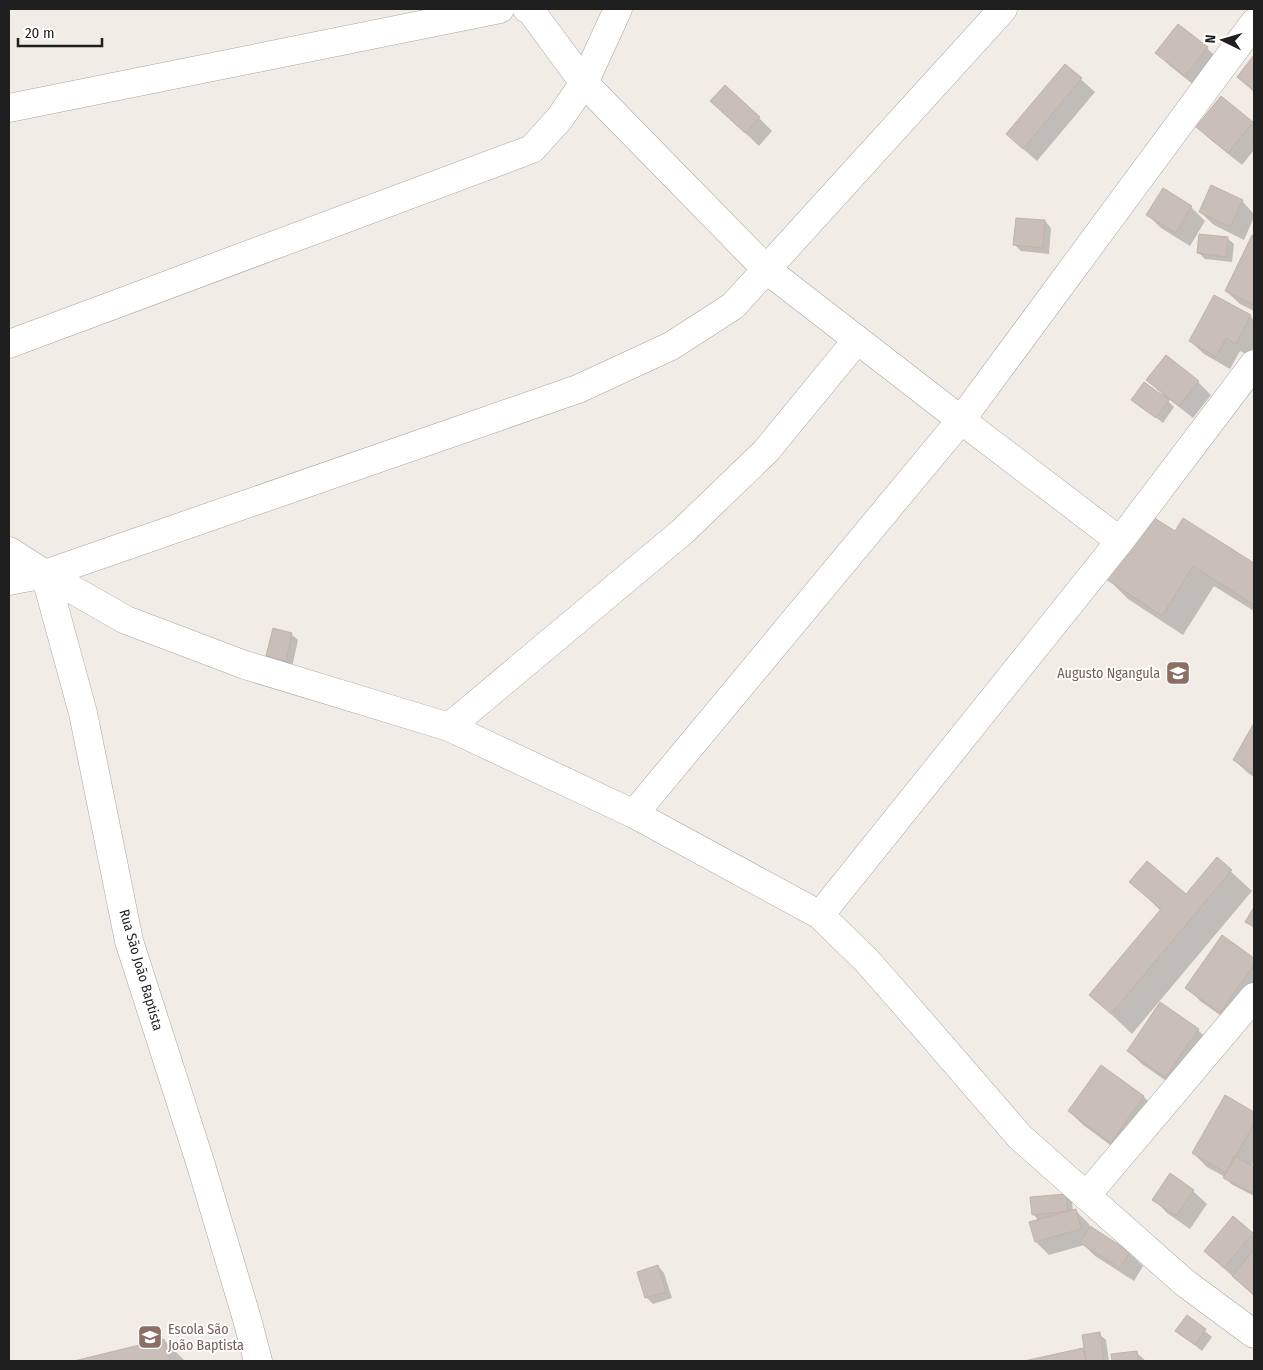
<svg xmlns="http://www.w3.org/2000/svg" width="1263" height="1370" viewBox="0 0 1263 1370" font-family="'Fira Sans Condensed',sans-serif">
<rect width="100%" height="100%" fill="#f1ece5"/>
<path fill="#0003" d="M1178,25L1207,48L1221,62L1199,89L1170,66L1157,53Z
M1254,57V92L1238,77Z
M1065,65L1095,92L1037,161L1022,148Z
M725,114L759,118L772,131L759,146Z
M1252,123L1254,125V150L1242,165L1211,140L1198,127Z
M1163,190L1191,207L1205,221L1190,246L1161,228L1148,215Z
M1242,201L1254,214V217L1244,240L1214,225L1200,212Z
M1045,221L1051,228L1049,254L1021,251L1015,245Z
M1253,236L1254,237V311L1240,304L1226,291Z
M1227,238L1234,244L1232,262L1205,259L1199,253Z
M1250,316L1254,320V347L1249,356L1240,351L1230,369L1204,354L1190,341Z
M1148,380L1198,382L1211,395L1193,418L1170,400L1168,401L1174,407L1163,423L1133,400L1164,396Z
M1184,520L1254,565V611L1214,586L1183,635L1128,599L1108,579L1175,533Z
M291,634L298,640L292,667L274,663L267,656Z
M1254,726V777L1248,773L1234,760Z
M1217,859L1252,891L1132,1034L1091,995L1161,911L1131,882L1186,896Z
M1222,937L1254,960V997L1234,1025L1200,1001L1187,987Z
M1198,1030L1211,1043L1179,1090L1142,1064L1128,1051Z
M1101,1067L1144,1097L1157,1111L1125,1156L1083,1125L1069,1111Z
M1225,1096L1254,1113V1161L1251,1167L1254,1168V1196L1231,1184L1225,1177L1207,1167L1193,1153Z
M1193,1191L1207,1204L1190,1229L1167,1213L1154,1199Z
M1066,1195L1072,1202L1073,1211L1075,1210L1089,1224L1090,1228L1129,1253L1143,1266L1134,1281L1095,1256L1084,1245L1049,1255L1036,1242L1039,1221L1033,1214Z
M1233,1217L1254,1236V1296L1205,1251Z
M658,1266L664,1273L672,1298L653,1304L646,1297Z
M1187,1316L1212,1337L1202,1351L1177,1331Z
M1099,1334L1106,1340L1109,1361H1029L1082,1349L1086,1353Z
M164,1340L185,1361H80Z
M1136,1352L1146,1361H1113V1355Z"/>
<path fill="#c9beb8" stroke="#c4b2a6" d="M1178,24L1208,47L1185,76L1155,53Z
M1254,55V91L1237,77Z
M1065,64L1082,78L1023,149L1006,134Z
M725,85L760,117L745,133L710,101Z
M1221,96L1253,122L1228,153L1196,127Z
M1211,185L1243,200L1230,227L1199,212Z
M1163,188L1192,206L1176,233L1146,215Z
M1016,218L1045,220L1043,248L1013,245Z
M1199,234L1228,237L1226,257L1197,253Z
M1252,235L1254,236V305L1225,291Z
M1214,295L1251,315L1236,344L1226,338L1216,357L1189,341Z
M1166,355L1199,381L1179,406L1146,380Z
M1144,382L1169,400L1156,418L1131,400Z
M1148,514L1175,531L1183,518L1254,563V605L1193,566L1162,616L1106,579Z
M273,628L292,633L286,661L266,656Z
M1254,723V773L1233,760Z
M1217,857L1232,870L1111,1014L1089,995L1161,909L1129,882L1147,861L1186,894Z
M1254,907V927L1245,922Z
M1222,935L1254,958V965L1220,1013L1185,988Z
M1160,1002L1199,1029L1165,1077L1127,1051Z
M1101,1065L1144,1096L1111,1143L1068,1111Z
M1225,1095L1254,1112V1124L1226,1173L1192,1153Z
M1234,1156L1254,1167V1189L1252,1193L1223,1178Z
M1170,1173L1194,1190L1176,1216L1152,1200Z
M1066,1194L1068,1211L1032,1215L1030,1197Z
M1076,1209L1081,1229L1035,1242L1029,1222Z
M1233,1216L1253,1233L1224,1268L1204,1251Z
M1090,1226L1130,1252L1120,1268L1080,1243Z
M1253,1251L1254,1252V1295L1232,1276Z
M658,1265L666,1292L645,1298L637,1272Z
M1187,1315L1206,1329L1195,1345L1175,1331Z
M1100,1332L1104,1361H1086L1082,1335Z
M164,1339L170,1361H74Z
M1083,1348L1086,1361H1024Z
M1137,1351L1138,1361H1112L1111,1354Z"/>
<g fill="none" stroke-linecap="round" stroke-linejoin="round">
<defs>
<path id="street" d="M527,9L531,11L584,83L767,270L961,420L1120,541
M9,108L500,9
M9,344L532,149L560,118L584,83L618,9
M9,551L45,574L126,620L245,665L449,727L634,814L820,915L867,961L904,1003L1020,1137L1185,1283L1254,1334
M45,574L83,713L129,941L201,1165L247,1319L258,1361
M9,581L45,574L578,389L671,346L733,306L1003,9
M449,727L682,532L766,451L857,340
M634,814L961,420L1254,23
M820,915L1120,541L1254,364
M1086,1196L1254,997"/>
</defs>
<use href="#street" stroke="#a6a6a6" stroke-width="29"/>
<use href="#street" stroke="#fff" stroke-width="28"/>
</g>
<defs>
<symbol id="school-square" viewBox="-11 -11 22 22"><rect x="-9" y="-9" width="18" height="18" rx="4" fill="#8d6e63" stroke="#fff"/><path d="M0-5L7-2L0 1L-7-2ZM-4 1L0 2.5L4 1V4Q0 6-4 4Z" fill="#fff"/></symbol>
</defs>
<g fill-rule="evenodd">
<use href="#school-square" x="1164" y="659" width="28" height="28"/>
<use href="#school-square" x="136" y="1323" width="28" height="28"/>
</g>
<g text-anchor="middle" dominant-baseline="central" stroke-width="4" stroke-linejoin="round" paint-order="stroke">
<g font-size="14" fill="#785e54" stroke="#fff" text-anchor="end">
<text x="1160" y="673">Augusto Ngangula</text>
<text x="168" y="1329" text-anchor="start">Escola São<tspan x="168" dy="16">João Baptista</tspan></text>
</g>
<g font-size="14" fill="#1f1f1f" stroke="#fff">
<text transform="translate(141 970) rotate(74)">Rua São João Baptista</text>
</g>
</g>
<rect width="1263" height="1370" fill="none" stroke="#1f1f1f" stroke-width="20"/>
<g transform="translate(1223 40) rotate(275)" stroke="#ffffff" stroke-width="4" paint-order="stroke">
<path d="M0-4L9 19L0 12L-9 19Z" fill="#1f1f1f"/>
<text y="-8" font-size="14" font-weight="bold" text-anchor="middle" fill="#1f1f1f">N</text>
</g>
<path d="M18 38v8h84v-8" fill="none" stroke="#1f1f1f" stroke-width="2.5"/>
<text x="25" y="38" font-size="15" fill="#1f1f1f" stroke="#ffffff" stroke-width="4" paint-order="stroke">20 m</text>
</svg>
